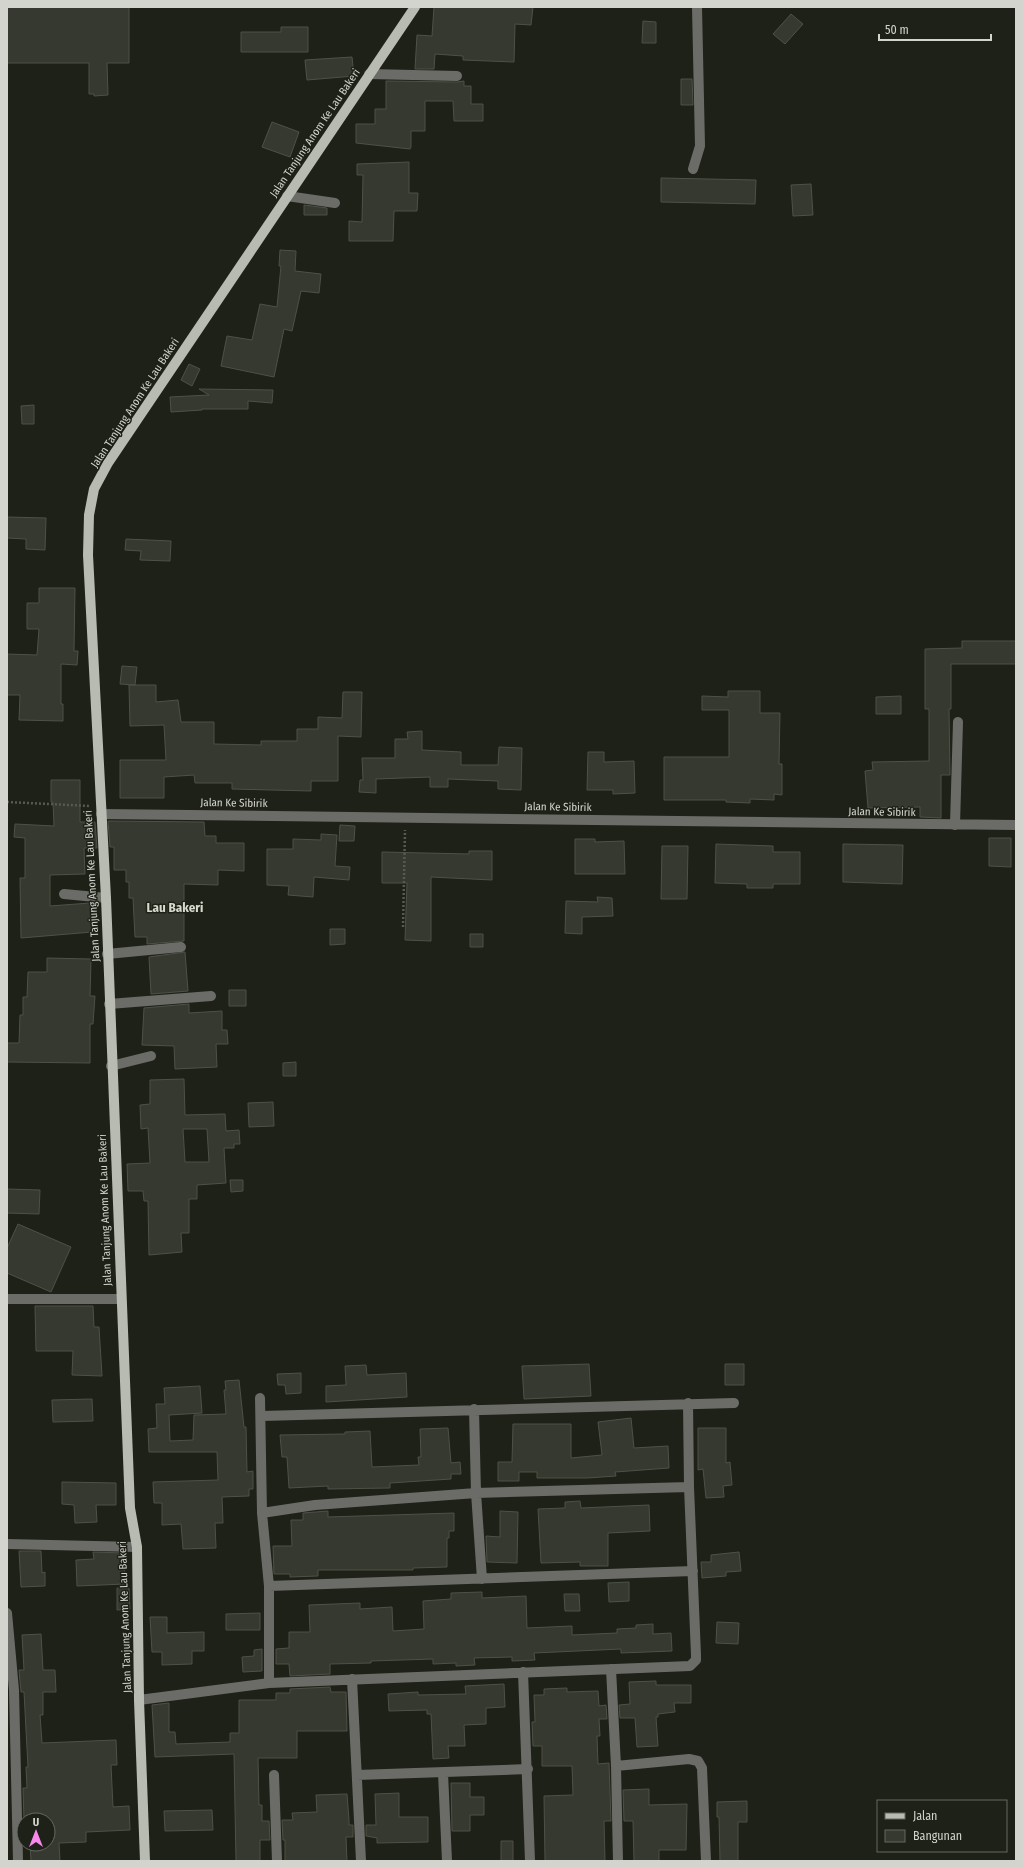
<svg xmlns="http://www.w3.org/2000/svg" width="1023" height="1868" viewBox="0 0 1023 1868" font-family="'Fira Sans Condensed',sans-serif">
<rect width="100%" height="100%" fill="#1e2117"/>
<path fill="#36392f" stroke="#4e5147" fill-rule="evenodd" d="M7,7H129V63H107L108,95L94,96V94H89V63H7Z
M434,7H533L531,25L515,24L514,62L463,60V56L435,54L434,69H415L417,35L432,36Z
M791,14L803,24L785,44L773,34Z
M643,21L656,22V43H642Z
M281,27H308V52H241V32H281Z
M352,57L354,76L307,80L305,60Z
M681,79H692L693,105H681Z
M386,81L457,82L464,81V86H471V104H483V121H454L453,101H425V131H411V147L410,149L356,143V124H375V109H386Z
M272,122L299,132L290,157L262,147Z
M409,162V193H418L417,211H394L393,241H349V221L362,222L363,175H357V164Z
M661,178L756,180L755,204L661,202Z
M811,184L813,215L793,216L791,185Z
M304,205L327,208V215H304Z
M280,250L296,251L295,271L321,274L319,293L301,291L292,331L284,329L274,377L221,366L227,336L252,340L260,304L277,307L281,266H279Z
M189,364L200,369L192,386L181,380Z
M199,389L273,390L272,403L248,401V409H202V410L171,412L170,397L209,395Z
M34,405V424H22L21,406Z
M7,517L46,518L45,550L26,549V539L7,538Z
M126,539L171,541L170,561L140,560L141,551L125,550Z
M39,588H75L74,651H78L77,665L61,664V704H63V721L19,720L20,695H7V654L37,655L39,629H27V603H39Z
M962,641H1016V664H951V709H949L950,775H941V818L920,817V807L868,808L865,771L873,770L872,762L929,761V709H925V649L962,648Z
M122,666L137,667L135,685L120,684Z
M129,685H156V702L178,700L181,722H214V744L261,745V741H297V729H318V717L342,718L343,692H362L361,737L338,736V781H311V791L232,789V783H195L194,775L164,777V798H120V760H166L164,725L130,726Z
M728,691H760V713H780L779,764H782V795L774,794V800L750,799V803L726,802V800H664V757H729V710H702V696L728,697Z
M901,696V714H876V697Z
M422,731V750L461,752V765H498L499,747L522,748L521,790L498,789V781L448,779V787H430V777L376,779V793L359,792L360,780H363L362,758H395V739H408L407,732Z
M588,752H604V762L634,761L635,793L613,794V790H587Z
M51,780H80V822H95L97,848H84L85,874L50,875V906L90,903L92,932L21,938L20,878H25V838L14,837L15,824L54,826L53,802H51Z
M108,821L204,822L205,836H216V843H244V871L218,870V885L184,884V941L147,944V937H135L133,898H129V882H126V870H114V847H110Z
M340,825L355,826L354,841H339Z
M321,834L337,835L335,866L350,867L349,880L314,877L313,897L288,895L289,886L267,885V849H293V839L321,840Z
M989,838H1011V867L989,866Z
M575,839H595V842L624,841L625,874H575Z
M716,844L773,846V852H800V884H773V888H747V884L715,883Z
M843,844L903,845L902,884L843,882Z
M662,846H688L687,899H661Z
M469,851H492V880L431,877V941L405,940L407,883H382V852L469,854Z
M597,897L612,898L613,916L582,917V934L565,933L566,901L598,902Z
M330,929H345V944L330,945Z
M470,934H483V947H470Z
M185,952L188,991L151,994L149,957Z
M47,958L91,959L90,996H95L93,1024H90V1063L7,1062V1043H19L20,1015H23V997H27L28,972H47Z
M229,990H246V1006H229Z
M189,1004V1013L222,1011V1030H227L228,1044H216L217,1067L175,1069L174,1046L142,1045L144,1008Z
M296,1062V1076H283V1063Z
M184,1079L185,1115L225,1114L226,1131L239,1130L240,1144H234V1148H224L226,1183L197,1185V1199H189V1233H181L182,1252L149,1255L148,1201H144L143,1191H128L127,1164L150,1163L148,1128L141,1129L140,1105L150,1104V1080ZM183,1129H207L209,1162H185Z
M273,1102L274,1126L249,1127L248,1103Z
M230,1180H243V1191L231,1192Z
M7,1189L40,1190L39,1214L7,1213Z
M18,1224L71,1247L51,1292L7,1273V1248Z
M35,1306H93L94,1327H99L102,1376L72,1375L73,1351H36Z
M589,1364L591,1396L524,1399L522,1366Z
M725,1364H744V1385H725Z
M366,1365L367,1375L406,1373L407,1397L326,1402V1386L346,1385L345,1366Z
M301,1373V1393L286,1394L285,1385H278L277,1374Z
M239,1380L244,1427H246L247,1472L253,1471V1489H249V1496L222,1497L223,1523H215L216,1548L183,1549L181,1524L162,1525V1503H154L153,1482L218,1480L217,1452H149L148,1429L157,1428L156,1404H165L164,1388L200,1386L202,1413L169,1415L170,1441L193,1440L194,1415L226,1414L224,1390H226L225,1381Z
M92,1399L93,1421L53,1422L52,1400Z
M631,1418L634,1448L668,1446L669,1468L615,1472L616,1476L587,1478H537V1472H519V1481H498V1462H512L513,1424H571V1458L602,1455L598,1422Z
M448,1428L451,1463L460,1462L461,1474H451V1479L390,1483V1488L328,1489V1486L289,1488L287,1457H282L280,1435L345,1434V1432L370,1431L372,1467L419,1465L418,1457H421L420,1429Z
M698,1428H726V1463L730,1462L732,1485L723,1486L724,1497L706,1498L703,1469L698,1470Z
M62,1482L116,1483V1505H96L97,1522L75,1523L74,1505L62,1504Z
M580,1501L581,1508L649,1505L650,1531L608,1533V1566H580V1562L541,1563L538,1509L565,1508V1502Z
M328,1511V1517L454,1513V1531H449V1538H447V1567L413,1568V1570H318V1576L290,1577V1574H274L273,1546H292L291,1520H303V1513Z
M500,1511L518,1512L517,1563L487,1562L486,1536L500,1537Z
M19,1551H41L42,1573L45,1572V1586L21,1587Z
M93,1552L124,1553L125,1584L77,1586L76,1560L94,1559Z
M739,1552L741,1571L726,1572V1576L702,1578L701,1562H711V1555Z
M629,1582V1601L609,1602L608,1583Z
M117,1588H129L130,1609L117,1610Z
M482,1592V1598L526,1596L527,1628L572,1626V1635L617,1633V1629L636,1628V1625L653,1624V1634L671,1633L672,1651L621,1653V1649L534,1653L535,1660L512,1661V1657L474,1658L475,1665L456,1666V1663L433,1664V1659L371,1661V1663L330,1664V1674L290,1676L289,1664H276V1649L289,1648V1632H310L309,1605L360,1603V1609L392,1607L393,1631L424,1629L423,1601L451,1599V1593Z
M564,1594H579L580,1611H565Z
M260,1613V1630H226V1614Z
M150,1617H167V1633L204,1632V1651H192V1664L162,1665V1652H152Z
M717,1622L739,1623L738,1644L716,1643Z
M41,1634L43,1670H55L56,1692H43V1715H40L42,1743L116,1740L117,1765H111L113,1807L129,1806L130,1830L86,1832V1842L59,1843L60,1861H31L30,1844H48V1820H24L23,1788H27L26,1767H28L24,1692H21L19,1670H24L22,1635Z
M262,1649V1671L243,1672L242,1657L254,1656V1650Z
M656,1681V1685H691V1703H674L675,1712L658,1714V1717H656L658,1746L637,1747L635,1718H620L619,1705L630,1704L629,1682Z
M504,1684L505,1707L486,1708V1724L464,1725L465,1746H448L449,1758L433,1759L431,1714H427V1710L389,1711L388,1694L418,1692V1695L466,1694L465,1686Z
M330,1687L331,1692H346L347,1731H297V1758H258L259,1805H262V1821H269L270,1840H260V1861H236L234,1754L155,1757L152,1705L169,1703V1732H175L176,1744L230,1742V1733H239V1700H276V1693H290V1689Z
M567,1688V1692L598,1691L599,1706L606,1705L607,1719H599L600,1736H597L598,1764L609,1763L611,1821H604L605,1861H545L544,1796L573,1795L572,1766H542V1746H533L532,1722H535L534,1695H544V1689Z
M451,1783H470V1797H484V1815H470V1831H452Z
M649,1789V1805L687,1804L686,1850H659V1861H634L633,1821H624L623,1790Z
M399,1793V1817H428V1842L377,1843V1838L366,1836V1825H376L375,1794Z
M347,1794L349,1820V1825H353V1837H346L347,1861H285V1840H283L282,1820H293L292,1813L317,1812L316,1795Z
M747,1801V1822H738V1861H720L719,1817H717V1802Z
M212,1810L213,1830L165,1831L164,1811Z
M501,1841H513V1861H501Z"/>
<g fill="none" stroke-linecap="round" stroke-linejoin="round">
<path stroke="#585a51" stroke-width="2.5" stroke-dasharray="2 2" stroke-linecap="butt" d="M7,802L90,806
M403,927L405,830"/>
<path stroke="#6b6c67" stroke-width="10" d="M369,74L457,76
M693,169L700,146L697,7
M287,196L335,203
M101,814L1016,825
M955,825L958,722
M64,894L106,898
M107,954L181,947
M109,1004L211,996
M111,1066L151,1056
M7,1299H120
M260,1398L262,1513L269,1586V1683
M474,1409L476,1493L482,1579
M262,1416L734,1403
M262,1513L315,1505L476,1493L689,1487
M7,1544L137,1547
M269,1586L693,1571
M7,1613L14,1690L18,1861
M611,1669L616,1766L618,1861
M523,1672L530,1861
M352,1679L361,1861
M139,1700L269,1683L690,1666L696,1660V1655L689,1487L688,1403
M616,1766L689,1759L698,1761L702,1768L706,1861
M443,1773L447,1861
M274,1775L277,1861
M357,1775L528,1769"/>
<path stroke="#b8bbb1" stroke-width="10" d="M145,1861L139,1700L137,1547L130,1508L106,898L88,555L89,515L94,489L108,463L415,7"/>
</g>
<g text-anchor="middle" dominant-baseline="central" stroke-width="3" stroke-linejoin="round" paint-order="stroke">
<g font-size="11" fill="#d2d4cd" stroke="#1e2117">
<text transform="translate(315 133) rotate(-56)">Jalan Tanjung Anom Ke Lau Bakeri</text>
<text transform="translate(135 403) rotate(-57)">Jalan Tanjung Anom Ke Lau Bakeri</text>
<text transform="translate(234 803) rotate(1)">Jalan Ke Sibirik</text>
<text transform="translate(558 807) rotate(1)">Jalan Ke Sibirik</text>
<text transform="translate(882 812) rotate(1)">Jalan Ke Sibirik</text>
<text transform="translate(92 886) rotate(-93)">Jalan Tanjung Anom Ke Lau Bakeri</text>
<text transform="translate(105 1210) rotate(-92)">Jalan Tanjung Anom Ke Lau Bakeri</text>
<text transform="translate(125 1617) rotate(-92)">Jalan Tanjung Anom Ke Lau Bakeri</text>
</g>
<g font-size="13" font-weight="bold" fill="#d7dbce" stroke="#1e2117">
<text x="175" y="907">Lau Bakeri</text>
</g>
</g>
<rect width="1023" height="1868" fill="none" stroke="#d2d4cd" stroke-width="16"/>
<rect x="877" y="1800" width="130" height="52" fill="#1e2117" stroke="#666960"/>
<rect x="885" y="1813" width="20" height="6" fill="#b8bbb1" stroke="#666960"/>
<text x="913" y="1820" font-size="12" fill="#d2d4cd">Jalan</text>
<rect x="885" y="1830" width="20" height="12" fill="#36392f" stroke="#666960"/>
<text x="913" y="1840" font-size="12" fill="#d2d4cd">Bangunan</text>
<g transform="translate(36 1832)"><circle r="19" fill="#1e2117" stroke="#666960"/>
<path d="M0-3L7 15L0 10L-7 15Z" fill="#f888ea"/>
<text y="-6" font-size="11" font-weight="bold" text-anchor="middle" fill="#d2d4cd">U</text>
</g>
<path d="M879 34v6h112v-6" fill="none" stroke="#d2d4cd" stroke-width="2"/>
<text x="885" y="34" font-size="12" fill="#d2d4cd" stroke="#1e2117" stroke-width="3" paint-order="stroke">50 m</text>
</svg>
